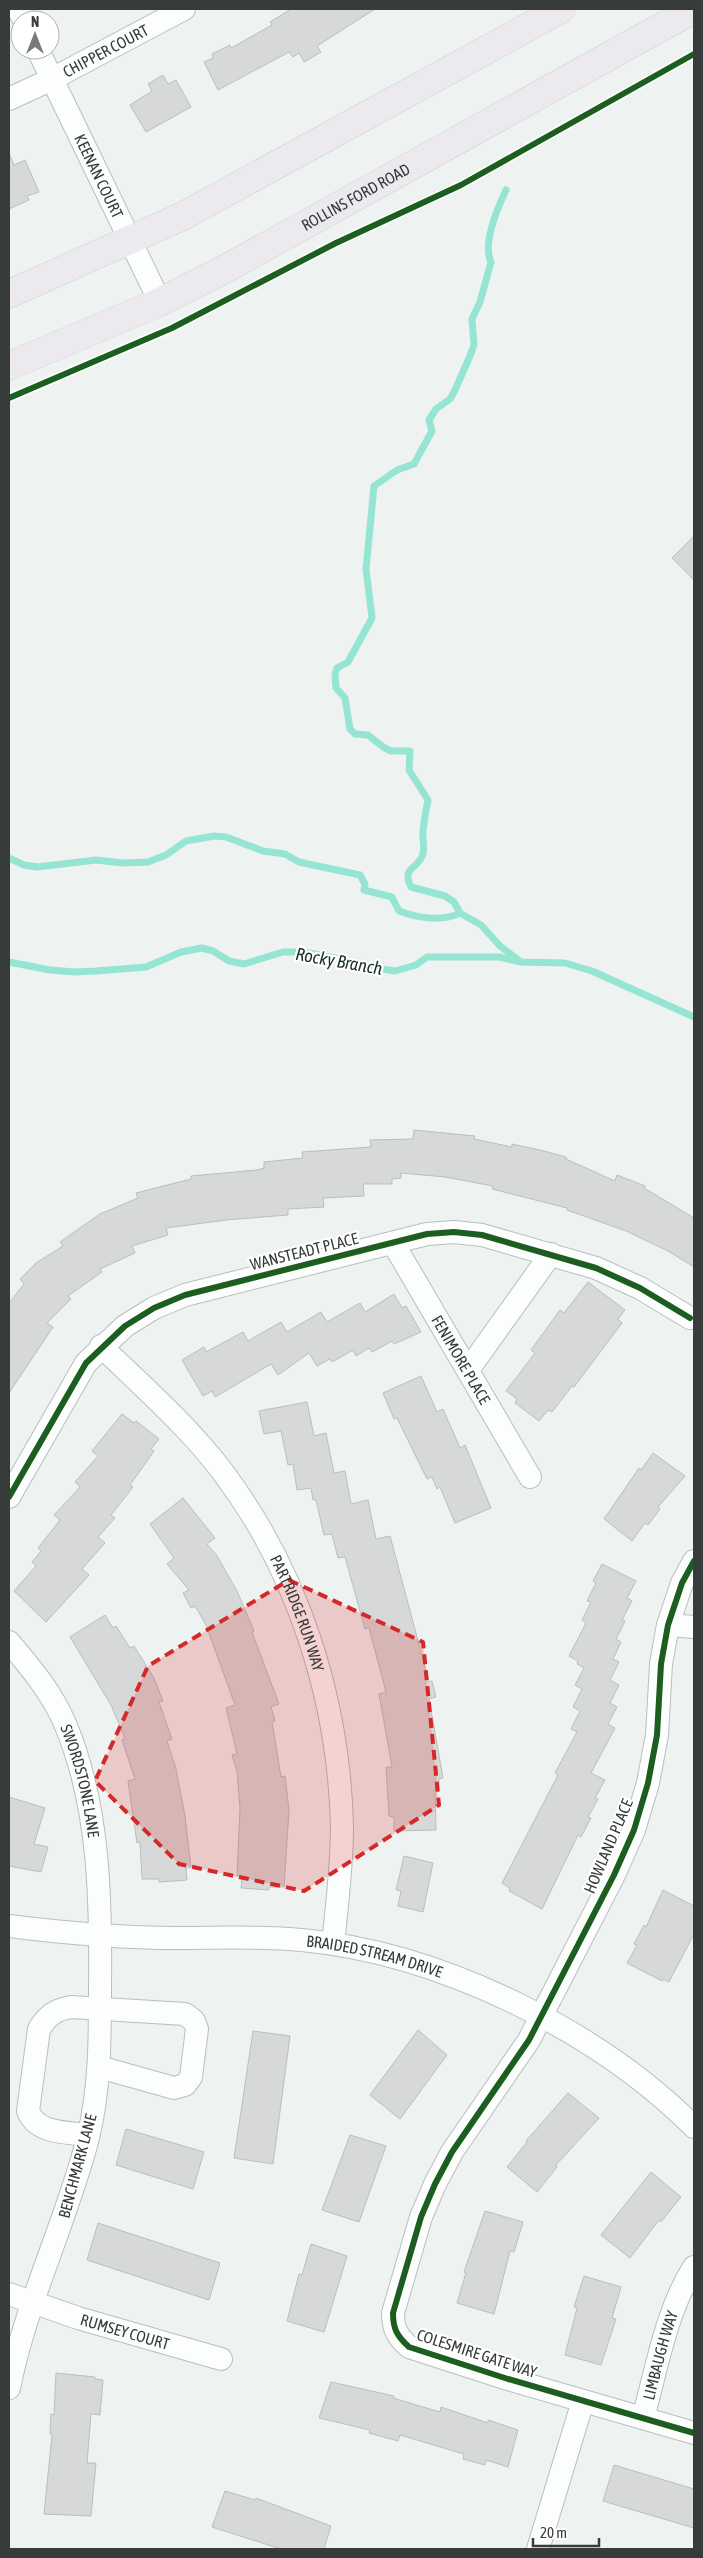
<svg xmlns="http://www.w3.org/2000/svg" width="703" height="2558" viewBox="0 0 703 2558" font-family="'Asap Condensed',sans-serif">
<rect width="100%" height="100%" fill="#eef3f1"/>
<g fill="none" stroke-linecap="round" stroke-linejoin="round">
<path stroke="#95e5d2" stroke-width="7" d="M506,190C498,207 482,243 491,262L480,302L472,319L474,345L470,356L455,390L450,399L436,409L429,420L432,431L414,464L397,470L374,486L366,569L372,618L348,662L337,668L335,674L336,688L345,698L350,729L355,734L368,735L383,747L391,751H410L409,770L428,800C426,810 424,821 423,831C422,838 425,847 423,854C418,870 401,867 411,887L445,896L454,902L460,913L481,925L500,946L521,962
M9,858L24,865L37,867L96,860L123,863L148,862L166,855L186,841L214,836L226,837L263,851L285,854L299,862L360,875L365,884L364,890L392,897L399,911C417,918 443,922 460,913
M9,962L50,970L75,972L96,971L146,967L181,952L202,948L213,951L229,961L244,964L283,952H304L360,963L376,968L395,971L416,965L427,957H499L521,962L565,963L592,971L694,1017"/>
</g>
<path fill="#d6d9d8" stroke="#babebd" d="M291,9H375L317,46L321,52L304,62L299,53L293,57L289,52L218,90L204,62L213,58L212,54L230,45L231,48L272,25L270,22Z
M163,75L168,84L176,80L191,107L146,132L130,105L152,91L148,84Z
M9,153L14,165L25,160L39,192L27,196L29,200L9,209Z
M694,536V580L672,558Z
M414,1130L475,1136L474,1139L512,1147V1144L540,1150L566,1157V1159L615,1181L617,1175L645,1186L644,1188L694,1218V1267L668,1251L626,1231L567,1210V1208L492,1189L493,1186L445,1177L401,1173V1178L392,1179V1184H363L364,1196L323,1198L324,1207L288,1209V1215L226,1220L166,1228L168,1235L132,1246L135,1253L100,1269L102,1272L68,1296L71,1299L47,1323L53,1327L9,1393V1303L24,1284L20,1279L36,1263L63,1246L60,1242L100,1214L138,1198L136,1193L191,1179V1176L257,1170L264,1168V1162L303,1158L302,1152L371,1147L370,1140L413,1139Z
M588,1282L625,1310L618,1319L622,1323L574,1387L572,1386L552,1412L548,1410L539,1421L515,1403L517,1399L506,1391L535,1353L531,1350L560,1310L564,1313Z
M394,1294L402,1308L406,1306L421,1332L394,1344L392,1341L372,1352L369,1348L356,1356L353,1350L332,1362L330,1359L317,1366L309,1353L278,1375L271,1364L215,1397L212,1391L203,1396L182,1360L204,1347L206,1352L243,1332L248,1341L281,1322L287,1332L321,1312L327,1322L360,1303L365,1312Z
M421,1376L437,1412L443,1409L460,1448L465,1445L491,1508L455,1523L440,1487L437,1489L432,1477L427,1479L397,1418L394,1419L383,1393Z
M307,1402L314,1436L326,1433L334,1473L345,1471L351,1504L368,1500L376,1539L390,1536L429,1682L432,1681L436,1697L429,1699L443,1778L439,1779V1789L435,1790L436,1830L394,1831V1817L389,1816L386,1767H392L379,1694L386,1692L369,1628L365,1629L345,1557L338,1558L332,1534L324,1535L316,1500H313L311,1488L297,1490L293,1464L288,1465L281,1431L264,1434L259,1411Z
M122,1414L134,1423L136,1421L159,1439L151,1449L154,1451L130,1485L133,1487L111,1515L115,1518L98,1537L105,1543L82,1569L89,1575L46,1622L14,1591L36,1566L32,1562L41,1551L38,1548L60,1520L54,1515L80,1487L75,1482L98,1456L92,1451Z
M653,1453L685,1476L658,1507L660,1509L648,1525L645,1523L632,1541L604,1519L639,1468L641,1470Z
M183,1498L215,1538L207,1544L217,1556L237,1591L254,1631L252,1632L279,1704L271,1707L275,1721L272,1722L281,1777L285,1776L289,1810L284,1887H269V1890L241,1888L242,1876H237L240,1808L237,1771L232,1755L237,1754L226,1708L235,1705L206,1625L195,1606L191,1608L183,1593L189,1590L167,1564L174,1558L150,1524Z
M602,1564L636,1581L627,1598L632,1601L622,1620L625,1621L616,1639L621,1642L613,1659L619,1662L610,1680L619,1685L610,1703L617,1707L608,1724L615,1728L591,1773L605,1780L595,1798L598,1799L588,1817L591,1818L581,1837L578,1835L542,1909L509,1891L510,1888L502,1883L558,1775L555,1773L577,1732L571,1729L580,1711L573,1707L582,1689L575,1685L584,1668L577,1664L578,1661L569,1656L586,1623L582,1620L591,1602L587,1601L596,1583L593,1581Z
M105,1615L113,1628L116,1626L130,1648L134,1646L154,1678L163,1701L159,1702L172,1739L167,1741L176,1769L185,1816L191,1867L186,1868L187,1880L159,1882V1879H142L140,1842L137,1843L128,1781L135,1779L122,1740L125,1739L111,1705L70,1637Z
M9,1797L45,1808L34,1844L48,1847L41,1872L9,1866Z
M404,1856L433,1863L423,1912L398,1906L401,1891L396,1890Z
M663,1890L694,1906V1934L669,1982L663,1979L662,1981L627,1963L637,1945L634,1944L644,1925L646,1927Z
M418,2030L447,2055L400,2119L370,2095Z
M253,2031L290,2036L273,2164L234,2158Z
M568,2093L599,2118L556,2165L557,2167L537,2192L507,2167L527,2142L526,2141Z
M126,2129L204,2152L193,2189L116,2165Z
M350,2135L386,2146L359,2222L322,2210Z
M651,2172L681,2197L661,2222L659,2220L630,2258L601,2235Z
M485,2211L523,2222L514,2252L510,2251L494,2314L457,2303L466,2273L464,2272Z
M98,2223L220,2263L209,2300L87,2260Z
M311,2244L347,2256L324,2332L287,2321L299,2274L302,2275Z
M584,2276L621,2287L612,2318L616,2319L601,2365L565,2355L577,2308L574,2307Z
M56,2373L95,2377V2379L103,2380L100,2415L91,2414L87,2463H96L91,2516L44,2514L52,2435L50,2434L51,2414L54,2415Z
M331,2382L394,2396L393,2398L440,2412L441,2407L488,2423V2420L518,2430L508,2467L486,2460L485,2465L463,2459L464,2454L400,2435L398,2441L369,2433L370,2430L319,2418Z
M614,2465L694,2489V2528L603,2501Z
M225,2491L255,2500L256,2498L331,2526L324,2549H281L212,2527Z"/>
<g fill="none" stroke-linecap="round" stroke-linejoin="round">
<defs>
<g id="minor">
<path d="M18,9L24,20"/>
<path id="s1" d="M38,50L160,302"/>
<path id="s2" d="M9,99L52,79L184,9"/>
<path id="s3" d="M393,1243L530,1477"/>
<path id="s4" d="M101,1346C142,1386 187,1425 222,1471C299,1573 339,1700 342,1827C342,1866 337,1905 333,1944"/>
<path d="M468,1370L551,1254"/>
<path d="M9,1497L86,1363L125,1326L154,1308L185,1295L427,1234L454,1232L482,1235L596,1268L640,1288L690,1318"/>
<path d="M694,1561L682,1583L668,1625L661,1664L657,1735L648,1783L634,1830L614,1875L529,2040L452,2152L435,2184L421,2217L393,2313C393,2329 397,2336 409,2347L508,2379L694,2433"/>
<path d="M668,1625L694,1627"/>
<path id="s5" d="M9,1642C31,1668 53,1694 66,1726C100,1808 101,1902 100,1989C100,2039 100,2089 88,2138C66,2223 26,2302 9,2388"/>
<path id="s6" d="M9,1926C65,1933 121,1938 178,1938C220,1938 261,1936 302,1940C440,1953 597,2030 694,2127"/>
<path d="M88,2135C66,2132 37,2134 28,2111L39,2029C48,2015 55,2010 71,2007L185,2014L194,2021L197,2029L191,2077L185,2085L174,2088L99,2067"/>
<path id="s7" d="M9,2294L78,2318L221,2359"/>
<path id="s8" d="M643,2418C657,2368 666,2311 694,2267"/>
<path d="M538,2549L583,2401"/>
</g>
<g id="major">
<path d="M9,294L183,216L561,9"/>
<path id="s9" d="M9,366L160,302L227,268L694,9"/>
</g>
</defs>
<use href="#minor" stroke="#babebc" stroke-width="24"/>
<use href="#major" stroke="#cdd0cf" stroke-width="29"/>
<use href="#minor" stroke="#fcfdfd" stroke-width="22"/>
<use href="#major" stroke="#eceaee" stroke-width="28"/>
<defs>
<path id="cycleway" d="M9,398L172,328L336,243L461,185L694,54
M9,1497L86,1363L125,1326L154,1308L185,1295L427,1234L454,1232L482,1235L596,1268L640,1288L690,1318
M694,1561L682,1583L668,1625L661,1664L657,1735L648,1783L634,1830L614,1875L529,2040L452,2152L435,2184L421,2217L393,2313C393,2329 397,2336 409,2347L508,2379L694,2433"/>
</defs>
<use href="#cycleway" stroke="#fff" stroke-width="9"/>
<use href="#cycleway" stroke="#1b5e20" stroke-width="6"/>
</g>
<path fill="#d62828" fill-opacity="0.2" stroke="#d62828" stroke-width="4" stroke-dasharray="10 6" stroke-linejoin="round" d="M289,1580L423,1642L439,1805L304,1891L179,1864L95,1781L148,1666Z"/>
<g text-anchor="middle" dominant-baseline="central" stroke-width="4.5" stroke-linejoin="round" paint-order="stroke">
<g font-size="16" fill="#373b3a" stroke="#fff">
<text stroke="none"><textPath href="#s2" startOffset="108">CHIPPER COURT</textPath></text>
<text stroke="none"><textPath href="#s1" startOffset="140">KEENAN COURT</textPath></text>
<text stroke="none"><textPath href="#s9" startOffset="386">ROLLINS FORD ROAD</textPath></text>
<text transform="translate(304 1251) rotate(-14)">WANSTEADT PLACE</text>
<text stroke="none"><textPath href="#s3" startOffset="135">FENIMORE PLACE</textPath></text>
<text stroke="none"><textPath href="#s4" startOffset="336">PARTRIDGE RUN WAY</textPath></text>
<text stroke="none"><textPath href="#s5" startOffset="159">SWORDSTONE LANE</textPath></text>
<text transform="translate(608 1846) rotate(-67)">HOWLAND PLACE</text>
<text stroke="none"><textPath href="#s6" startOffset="368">BRAIDED STREAM DRIVE</textPath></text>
<text transform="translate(77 2166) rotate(-75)">BENCHMARK LANE</text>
<text stroke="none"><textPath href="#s7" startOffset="122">RUMSEY COURT</textPath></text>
<text transform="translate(477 2353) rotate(18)">COLESMIRE GATE WAY</text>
<text stroke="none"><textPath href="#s8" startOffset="65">LIMBAUGH WAY</textPath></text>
</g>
<g font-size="18" font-style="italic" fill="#1a2f29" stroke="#fff">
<text transform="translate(339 961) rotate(10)">Rocky Branch</text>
</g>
</g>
<rect width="703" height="2558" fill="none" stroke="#373b3a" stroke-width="20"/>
<g transform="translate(35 35)"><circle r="24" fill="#ffffff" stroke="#afb1b0"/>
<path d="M0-4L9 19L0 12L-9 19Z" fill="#777b7a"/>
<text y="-8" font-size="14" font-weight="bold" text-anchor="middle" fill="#373b3a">N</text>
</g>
<path d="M533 2538v8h66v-8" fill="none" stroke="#373b3a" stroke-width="2.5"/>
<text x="540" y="2538" font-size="15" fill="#373b3a" stroke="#ffffff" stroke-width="4" paint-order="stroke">20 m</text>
</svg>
